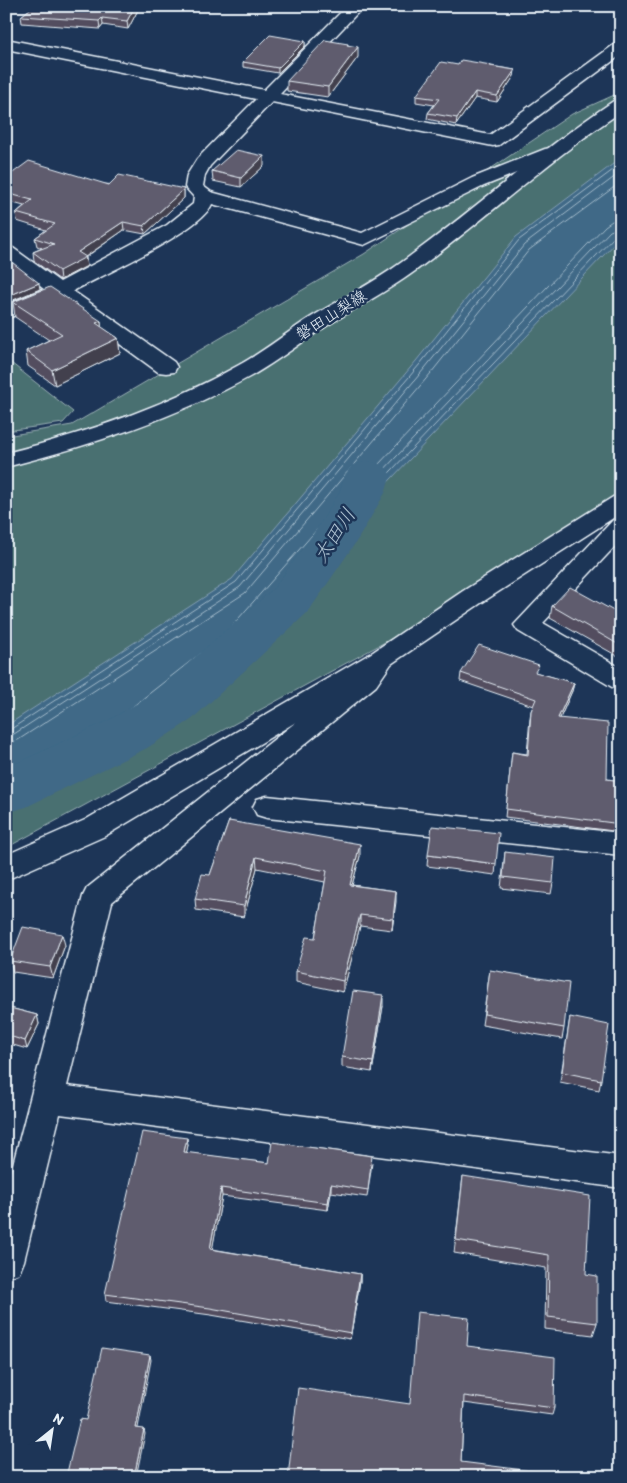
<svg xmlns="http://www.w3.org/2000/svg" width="627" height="1483" viewBox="0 0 627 1483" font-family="Itim,'Klee One',sans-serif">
<rect width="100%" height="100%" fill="#1d3557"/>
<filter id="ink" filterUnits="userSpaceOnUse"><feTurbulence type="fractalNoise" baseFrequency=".02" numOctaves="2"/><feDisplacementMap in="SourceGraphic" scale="10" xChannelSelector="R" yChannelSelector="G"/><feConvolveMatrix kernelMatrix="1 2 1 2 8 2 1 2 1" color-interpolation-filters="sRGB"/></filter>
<g filter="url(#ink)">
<path fill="#4a6f71" stroke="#99b0b4" d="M621,92V501L490,585L6,848V436L72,425L364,254L572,114Z
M6,359L73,412L63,423L6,431Z"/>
<path fill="#3f6987" stroke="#839fb4" d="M621,158V237L334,539L237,649L128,734L6,792V726L232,579L416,361L516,237Z"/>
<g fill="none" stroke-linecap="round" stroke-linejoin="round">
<path stroke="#a4bbcb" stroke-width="1" d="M6,730L11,729L236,582L420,364L519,240L621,164
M6,736L14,734L240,587L425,368L524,245L621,172
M6,743L18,740L245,593L431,373L529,250L621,182
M6,771L118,718L224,635L320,526L605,226L612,221L621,220
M6,780L122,724L229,641L326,531L610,231L621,227
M6,787L126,730L233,645L330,535L615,236L621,234"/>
<path fill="#3f6987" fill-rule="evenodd" d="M368,461L384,465L391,475L385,493L358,539L308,612L191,720L147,748L26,807L6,813V768L109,720L153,694L274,588L316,530L339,493L345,475L352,465Z"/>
<defs>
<path id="street" d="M347,6H364L280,94L490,135L615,44L621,42V55L499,145L493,146L272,102L210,166L205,175L203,186L211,192L362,233L472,178L545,149L551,148L557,149L560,153L557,157L484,186L364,245L212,204C202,230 101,276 73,291L174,362L177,367L174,372L166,373L158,372L57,298L6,319V305L44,289L6,261V246L13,248L60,282L167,225L193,204L194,197L185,187L187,175L197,159L256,99L6,49V39L264,90Z
M621,495V513L481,603L391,664L376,686L112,902L67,1086L621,1156V1188L60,1114L24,1261L19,1273L6,1278V1191L83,896L87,888L296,722L105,836L6,880V855L85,820L373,652L463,591L613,497Z
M621,517V540L543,623L621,668V689L612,687L518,631L514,625L613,520Z
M267,796L621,833V855L267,818L257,815L253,807L257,799Z"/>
<path id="secondary" d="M621,99V112C548,160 485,220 415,271C385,293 353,309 322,329C299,344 277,361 253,375C176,418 92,445 6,467V453C87,433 166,406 239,365C263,352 285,334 308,319C339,300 372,284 402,262C474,210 540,150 615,100Z"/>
</defs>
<use href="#street" stroke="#e8f1f8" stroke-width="3"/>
<use href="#secondary" stroke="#e8f1f8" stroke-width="3"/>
<use href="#street" fill="#1d3557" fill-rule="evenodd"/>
<use href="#secondary" fill="#1d3557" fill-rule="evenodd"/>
</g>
<path fill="#524e5f" stroke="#e8f1f8" d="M34,6H140L128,29L103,25L100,29L22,23L21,16Z
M305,41V46L278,73L243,67V62Z
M348,44V46L358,57L328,97L287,91V81Z
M458,65L491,66L515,70L514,76L497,102L475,98L456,125L427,119L428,113L434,105L416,102V96Z
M264,166L241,187L213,181L212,171Z
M6,178L184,189V198L145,234L124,230L86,257L87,266L60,280L34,261L33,252L42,248L37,246L35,238L46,230L17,221L16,213L24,206L6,201Z
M13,302L101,321V327L118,338L120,353L55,385L28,366L26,351L49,340L15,317Z
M552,606L621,615V658L550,618Z
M461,673H538L574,683L572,691L560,718L607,779L621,781V832L505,817L512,752L527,754L530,718L531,711L533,706L460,681Z
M229,821L360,856L352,885L396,891L392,930L360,926L343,992L296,982V971L315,938L325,882L257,868L244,917L196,910L195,899L210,875Z
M505,852L553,883L551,894L501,888Z
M428,855L496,864L495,875L427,866Z
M65,945L53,978L13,972L10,961Z
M490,970L564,1028L562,1039L482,1025Z
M383,1006L372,1072L342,1067V1057Z
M6,1007L37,1015L39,1024L27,1049L6,1043Z
M570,1017L601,1080L599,1090L560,1082Z
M188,1145L186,1153L269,1163H372L367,1197L331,1192L328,1210L222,1196L212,1249L360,1274V1281L350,1339L211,1315L106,1301L105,1294Z
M463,1176L586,1274L597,1323L593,1335L545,1329L546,1268L454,1253Z
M467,1346L554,1408L552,1415L464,1403L461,1462L288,1477L410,1404Z"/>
<path fill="#42404d" stroke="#e8f1f8" d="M135,6H140L128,29L127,21Z
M102,18L103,25L100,29L99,21Z
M305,41V46L278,73V68Z
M358,47V57L328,97V87Z
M515,70L514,76L497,102V96Z
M475,92V98L456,125L457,118Z
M264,156V166L241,187V178Z
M184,189V198L145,234L144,226Z
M123,222L124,230L85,257L87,266L60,280L59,271L78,252Z
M39,283L40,289L6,303V297Z
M101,321L102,336L96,323Z
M118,338L120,353L55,385L52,370Z
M574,683L572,691L557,725L558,718Z
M360,844V856L349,896L350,885Z
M256,857L257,868L244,917V906Z
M396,891V902L392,930L393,919Z
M360,915V926L343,992V981Z
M62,934L65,945L53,978L50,967Z
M383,995V1006L372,1072L373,1062Z
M37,1015L39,1024L27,1049L25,1041Z
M187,1138L188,1145L185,1160L184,1152Z
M331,1184V1192L328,1210V1203Z
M221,1188L222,1196L211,1256L210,1249Z
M360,1274V1281L350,1339L351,1333Z
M150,1355L151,1360L137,1433L136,1428Z
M144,1429L145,1434L136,1477H134Z"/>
<path fill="#5f5b6e" stroke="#e8f1f8" d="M34,6H135L127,21L102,18L99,21L21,16Z
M270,35L305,41L278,68L243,62Z
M325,40L348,44L347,45L358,47L328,87L287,81Z
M461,60L491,65L490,66L515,70L497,96L475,92L457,118L428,113L439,99L416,96L441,62L458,65Z
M236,150L264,156L241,178L212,171Z
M29,161L109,185L119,175L184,189L144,226L123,222L78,252L86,257L59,271L33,252L54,244L35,238L55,224L16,213L32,200L6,193V178Z
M13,263L39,283L6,297V266Z
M50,287L101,321L96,323L118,338L52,370L26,351L62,334L13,302Z
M570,587L621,615V646L552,606Z
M479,645L539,665L535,672L574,683L558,718L608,723L607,779L621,781V824L506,809L512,752L528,755L531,711L536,699L461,673Z
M229,821L360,844L350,885L396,891L393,919L360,915L343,981L296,971L306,937L315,938L327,871L256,857L244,906L195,899L202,874L210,875Z
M432,826L499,833L496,864L428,855Z
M505,852L555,858L553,883L503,877Z
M23,927L62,934L50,967L10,961Z
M490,970L569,983L564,1028L484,1014Z
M353,991L383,995L373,1062L342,1057Z
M6,1007L37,1015L25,1041L6,1035Z
M570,1017L609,1025L601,1080L562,1072Z
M142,1132L187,1138L184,1152L269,1163L272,1142L372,1156L368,1190L331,1184L328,1203L221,1188L210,1249L360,1274L351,1333L210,1308L105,1294Z
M463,1176L590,1196L586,1274L597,1276V1323L548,1317L549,1255L456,1240Z
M417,1312L469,1318L467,1346L555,1357L554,1408L464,1396L461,1462L555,1474V1477H288L298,1388L410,1404Z
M102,1348L150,1355L136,1428L144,1429L134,1477H66L80,1419L86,1420Z"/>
</g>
<g text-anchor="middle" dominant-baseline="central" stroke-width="5" stroke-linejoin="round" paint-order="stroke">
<g font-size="16" fill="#e8f1f8" stroke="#1d3557">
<text transform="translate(331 315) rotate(-32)">磐田山梨線</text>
</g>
<g font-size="20" font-style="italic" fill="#adc1d0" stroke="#1d3557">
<text transform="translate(334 535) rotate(-57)">太田川</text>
</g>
</g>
<rect width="627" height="1483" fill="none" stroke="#1d3557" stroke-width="25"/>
<rect x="12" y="12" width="602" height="1458" fill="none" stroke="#e8f1f8" stroke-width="2" filter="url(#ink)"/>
<g transform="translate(52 1430) rotate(30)" stroke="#1d3557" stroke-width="4" paint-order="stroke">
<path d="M0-4L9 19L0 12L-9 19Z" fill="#e8f1f8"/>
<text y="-8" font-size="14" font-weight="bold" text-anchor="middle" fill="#e8f1f8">N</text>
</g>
</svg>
